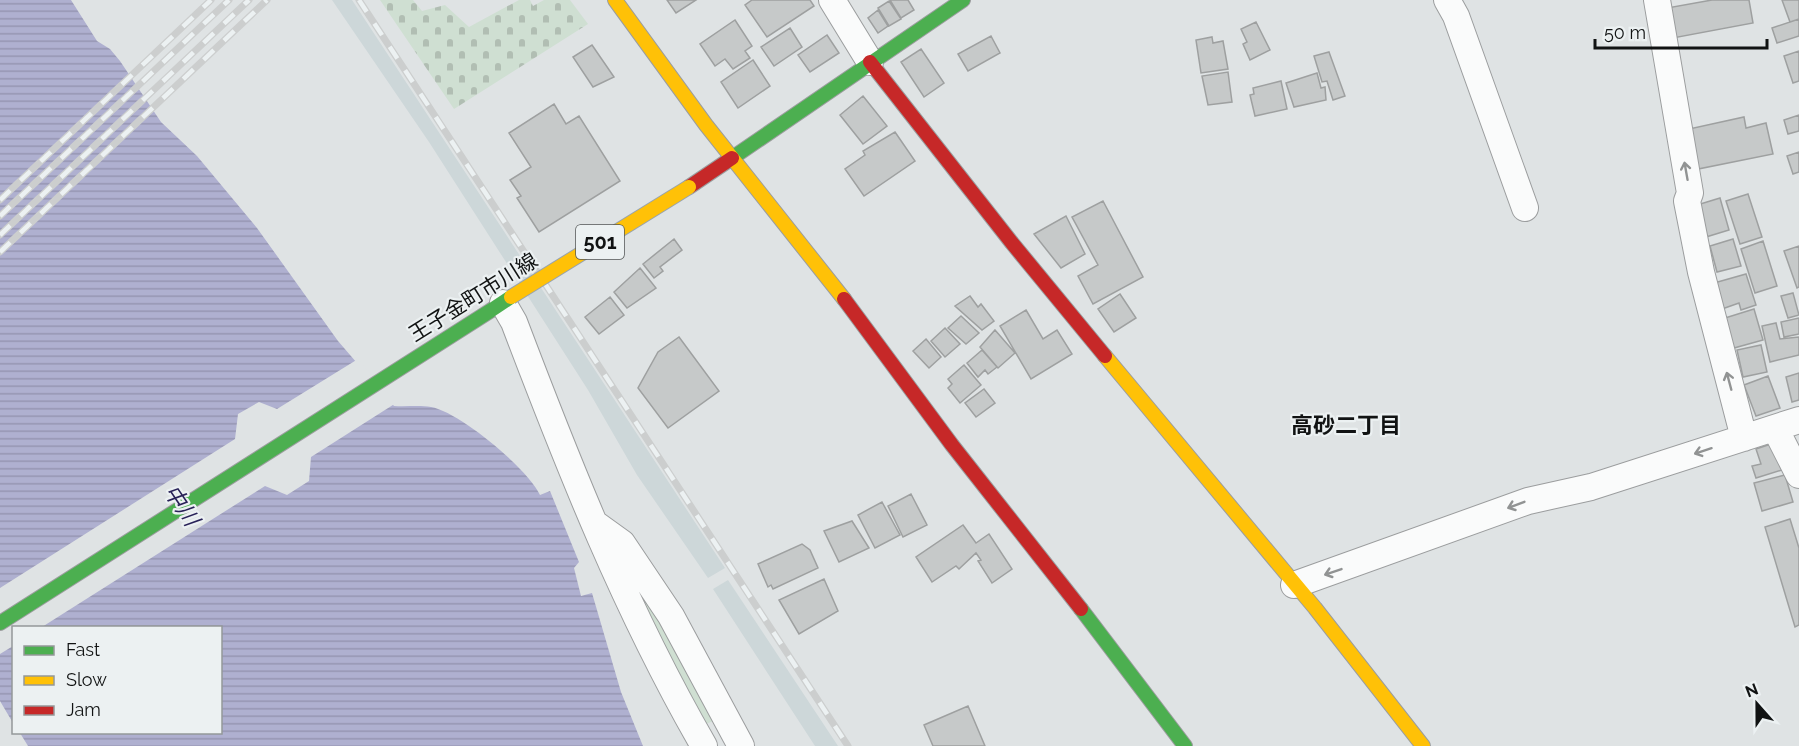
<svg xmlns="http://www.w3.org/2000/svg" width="1799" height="746" viewBox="0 0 1799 746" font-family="Raleway,'Noto Sans JP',sans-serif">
<defs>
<pattern id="cemetery-stones" width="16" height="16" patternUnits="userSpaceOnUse" patternTransform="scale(1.5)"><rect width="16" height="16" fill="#cfdfd2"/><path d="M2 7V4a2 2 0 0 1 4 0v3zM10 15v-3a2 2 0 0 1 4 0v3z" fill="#b1beb3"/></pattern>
<pattern id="water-rules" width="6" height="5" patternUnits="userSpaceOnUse" patternTransform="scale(1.5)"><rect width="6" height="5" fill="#afb0d0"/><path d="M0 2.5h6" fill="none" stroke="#9696b2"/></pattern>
</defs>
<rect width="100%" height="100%" fill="#dfe3e4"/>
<path fill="#cdd7d9" d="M332,0H352L725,568L708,578L637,475L588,390L429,142Z
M728,580L838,746H815L713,589Z"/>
<path fill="#cfdfd2" d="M616,547L709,703L704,706L713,721L704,725L691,702Z"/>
<path fill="url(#cemetery-stones)" d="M380,0H413L422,11L445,5L469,27L519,0H530L533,6L544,0H570L588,24L454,109Z"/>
<path fill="url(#water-rules)" d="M0,0H71L97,41L110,49L120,61L161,122L197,156L257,228L338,341L394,406C406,407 419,405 431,407C460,412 528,469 540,495L550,491L579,562L574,568L581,596L592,593L621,692L643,746H28L20,733L220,732V628H14L13,723L0,701Z"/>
<path fill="#dfe3e4" d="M358,359L396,403L311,457L309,481L287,495L265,486L42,627L14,628L13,646L0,654V588L235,439L238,414L259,402L277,409Z"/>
<path fill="#c6c9c9" stroke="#9ea0a0" stroke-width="1.5" d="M667,0H696L676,13Z
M752,0H810L814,6L767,37L745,5Z
M890,0H908L914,10L901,18Z
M1712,0H1749L1753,23L1673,38L1667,8Z
M1782,0H1799V19L1790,22Z
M889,1L901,19L889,26L878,8Z
M878,10L888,26L878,33L868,18Z
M1799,19V36L1777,43L1772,28Z
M735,20L752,46L745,51L750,58L733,69L725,59L715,66L700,44Z
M1256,22L1270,50L1250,60L1243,44L1247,42L1241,29Z
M790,28L802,47L774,66L761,47Z
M827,35L839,53L810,72L798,55Z
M991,36L1000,53L968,71L958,54Z
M1212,37L1213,43L1223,41L1228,69L1201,73L1196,40Z
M592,45L614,77L593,87L573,57Z
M921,49L944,83L924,97L901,62Z
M1799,51V81L1793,83L1784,56Z
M1329,52L1345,96L1333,100L1327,81L1322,82L1314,56Z
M753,60L770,86L738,108L721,82Z
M1228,72L1232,102L1208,105L1202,76Z
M1317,73L1321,88L1325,87L1326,100L1294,107L1286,83Z
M1281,81L1287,109L1255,116L1250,95L1254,94L1253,88Z
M863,96L887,126L863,144L840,115Z
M554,104L566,124L579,116L620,181L539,232L517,198L521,196L510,180L531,167L509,133Z
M1799,115V131L1788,134L1784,120Z
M1744,117L1746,128L1766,123L1773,154L1698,169L1689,129Z
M895,132L915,161L864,196L845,169L865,155L863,151Z
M1799,152V172L1793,174L1787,156Z
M1748,194L1762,237L1740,244L1726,201Z
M1720,198L1729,230L1706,237L1697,205Z
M1103,201L1143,277L1093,304L1078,276L1098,265L1072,217Z
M1066,216L1085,254L1061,268L1034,234Z
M674,239L682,250L660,267L663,271L654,278L643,264Z
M1733,239L1741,266L1717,272L1710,246Z
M1763,241L1777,286L1755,293L1741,249Z
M1799,246V287L1797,288L1784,251Z
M640,268L656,288L627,308L614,292Z
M1746,274L1756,305L1741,310L1739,303L1722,309L1714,283Z
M1793,293L1799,315L1788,318L1781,296Z
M1120,294L1136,318L1114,332L1098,309Z
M970,296L978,307L981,304L994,321L982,330L955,306Z
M610,297L624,315L599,334L585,317Z
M1754,309L1763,340L1734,348L1725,318Z
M1026,310L1043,339L1057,330L1072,354L1031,379L1000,326Z
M961,316L979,333L966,344L948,328Z
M1799,318V334L1784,337L1781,322Z
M1776,323L1780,339L1799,337V355L1770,362L1762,326Z
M945,328L960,344L945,357L931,341Z
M995,330L1015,353L998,368L980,347Z
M679,337L719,391L668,428L638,388L658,352Z
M926,339L941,357L929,368L913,351Z
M1761,345L1767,372L1743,377L1737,350Z
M982,350L997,367L988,374L985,370L978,377L967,363Z
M964,365L981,385L960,403L948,388L952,384L948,379Z
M1799,373V400L1792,402L1786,377Z
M1768,376L1780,408L1756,416L1744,385Z
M984,389L995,403L976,417L965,403Z
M1777,442L1785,469L1756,478L1752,466L1761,464L1756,449Z
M1785,475L1793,502L1762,511L1754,483Z
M911,494L927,525L903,537L888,506Z
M882,502L900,535L875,548L858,515Z
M1790,519L1799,548V625L1795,627L1765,527Z
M852,521L869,548L839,562L824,531Z
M963,525L976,543L989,534L1012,569L992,583L978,561L981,560L976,553L959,569L956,566L932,582L916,557Z
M802,544L810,550L818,568L773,589L771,585L768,587L758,564Z
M824,579L838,611L799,634L779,600Z
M968,706L985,746H933L924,725Z"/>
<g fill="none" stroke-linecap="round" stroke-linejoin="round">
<defs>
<path id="street" d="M832,0L870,62
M1447,0L1456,16L1525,208
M1657,0L1690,193L1687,201L1701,272L1744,438
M503,303L514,322C569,467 626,611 704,746
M1775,428L1799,475
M597,525L622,543L671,616L741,746
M1294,585L1528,501L1591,487L1799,420"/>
<path id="fast" d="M732,158L963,0
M490,311L511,297
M1081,609L1185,746
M0,623L490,311"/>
<path id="slow" d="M615,0L706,125L844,299
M1105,356L1315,608L1423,746"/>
<path id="jam" d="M870,62L1012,243L1105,356
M689,187L732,158
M844,299L952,445L1081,609"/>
</defs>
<use href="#street" stroke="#9b9d9e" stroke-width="28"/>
<use href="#fast" stroke="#9b9d9e" stroke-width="16"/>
<use href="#slow" stroke="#9b9d9e" stroke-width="16"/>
<use href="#jam" stroke="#9b9d9e" stroke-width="16"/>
<use href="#street" stroke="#fafbfb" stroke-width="26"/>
<use href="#fast" stroke="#4caf50" stroke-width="14"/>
<use href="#slow" stroke="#ffc107" stroke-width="14"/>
<use href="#jam" stroke="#c62828" stroke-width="14"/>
<defs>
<path id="rail" d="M359,0L848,746
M0,200L211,0
M0,216L229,0
M0,235L249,0
M0,252L267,0"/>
</defs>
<use href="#rail" stroke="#cccece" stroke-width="7"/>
<use href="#rail" stroke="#ecf1f2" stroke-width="4.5" stroke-dasharray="14" stroke-linecap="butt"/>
<defs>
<path id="slow-bridge" d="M511,297L689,187"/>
</defs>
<use href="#slow-bridge" stroke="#98a3ad" stroke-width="16" stroke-linecap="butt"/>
<use href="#slow-bridge" stroke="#ffc107" stroke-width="14"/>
</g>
<defs><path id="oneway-shaft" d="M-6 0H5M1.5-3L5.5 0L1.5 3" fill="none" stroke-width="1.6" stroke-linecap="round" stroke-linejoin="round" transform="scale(1.5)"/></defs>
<g stroke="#919393">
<use href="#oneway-shaft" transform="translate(1686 171) rotate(-100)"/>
<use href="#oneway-shaft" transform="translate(1729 381) rotate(-105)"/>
<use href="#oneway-shaft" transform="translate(1703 451) rotate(162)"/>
<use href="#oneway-shaft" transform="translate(1516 505) rotate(159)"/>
<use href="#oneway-shaft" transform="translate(1333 572) rotate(161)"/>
</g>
<g text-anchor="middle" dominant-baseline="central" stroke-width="4.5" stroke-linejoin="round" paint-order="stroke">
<rect fill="#ecf1f2" stroke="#535656" stroke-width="1.5" x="576" y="225" width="48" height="34" rx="4.5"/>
<g font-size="20" font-weight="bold" fill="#111313">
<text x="600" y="242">501</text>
</g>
<g font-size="21" fill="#111313" stroke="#ecf1f2">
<text transform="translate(473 297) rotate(-32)">王子金町市川線</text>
</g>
<g font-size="22" font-weight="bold" fill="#111313" stroke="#ecf1f2">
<text x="1346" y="425">高砂二丁目</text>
</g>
<g font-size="22" font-style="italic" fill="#292258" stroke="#ecf1f2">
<text transform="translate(182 505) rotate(56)">中川</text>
</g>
</g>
<rect x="12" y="626" width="210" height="108" fill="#ecf1f2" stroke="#949899" stroke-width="1.5"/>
<rect x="24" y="646" width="30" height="9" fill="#4caf50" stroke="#949899" stroke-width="1.5"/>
<text x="66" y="656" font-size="18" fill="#111313">Fast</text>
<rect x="24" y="676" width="30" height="9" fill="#ffc107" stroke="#949899" stroke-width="1.5"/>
<text x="66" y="686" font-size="18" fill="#111313">Slow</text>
<rect x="24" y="706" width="30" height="9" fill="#c62828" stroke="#949899" stroke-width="1.5"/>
<text x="66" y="716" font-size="18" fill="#111313">Jam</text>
<g transform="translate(1757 704) rotate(339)" stroke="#ecf1f2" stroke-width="4.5" paint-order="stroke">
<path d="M0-4.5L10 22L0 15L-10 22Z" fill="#111313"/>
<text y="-9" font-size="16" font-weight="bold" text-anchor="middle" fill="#111313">N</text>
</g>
<path d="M1595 39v9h172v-9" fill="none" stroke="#111313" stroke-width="3"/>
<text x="1604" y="39" font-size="18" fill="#111313" stroke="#ecf1f2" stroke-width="4.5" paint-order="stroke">50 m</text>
</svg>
